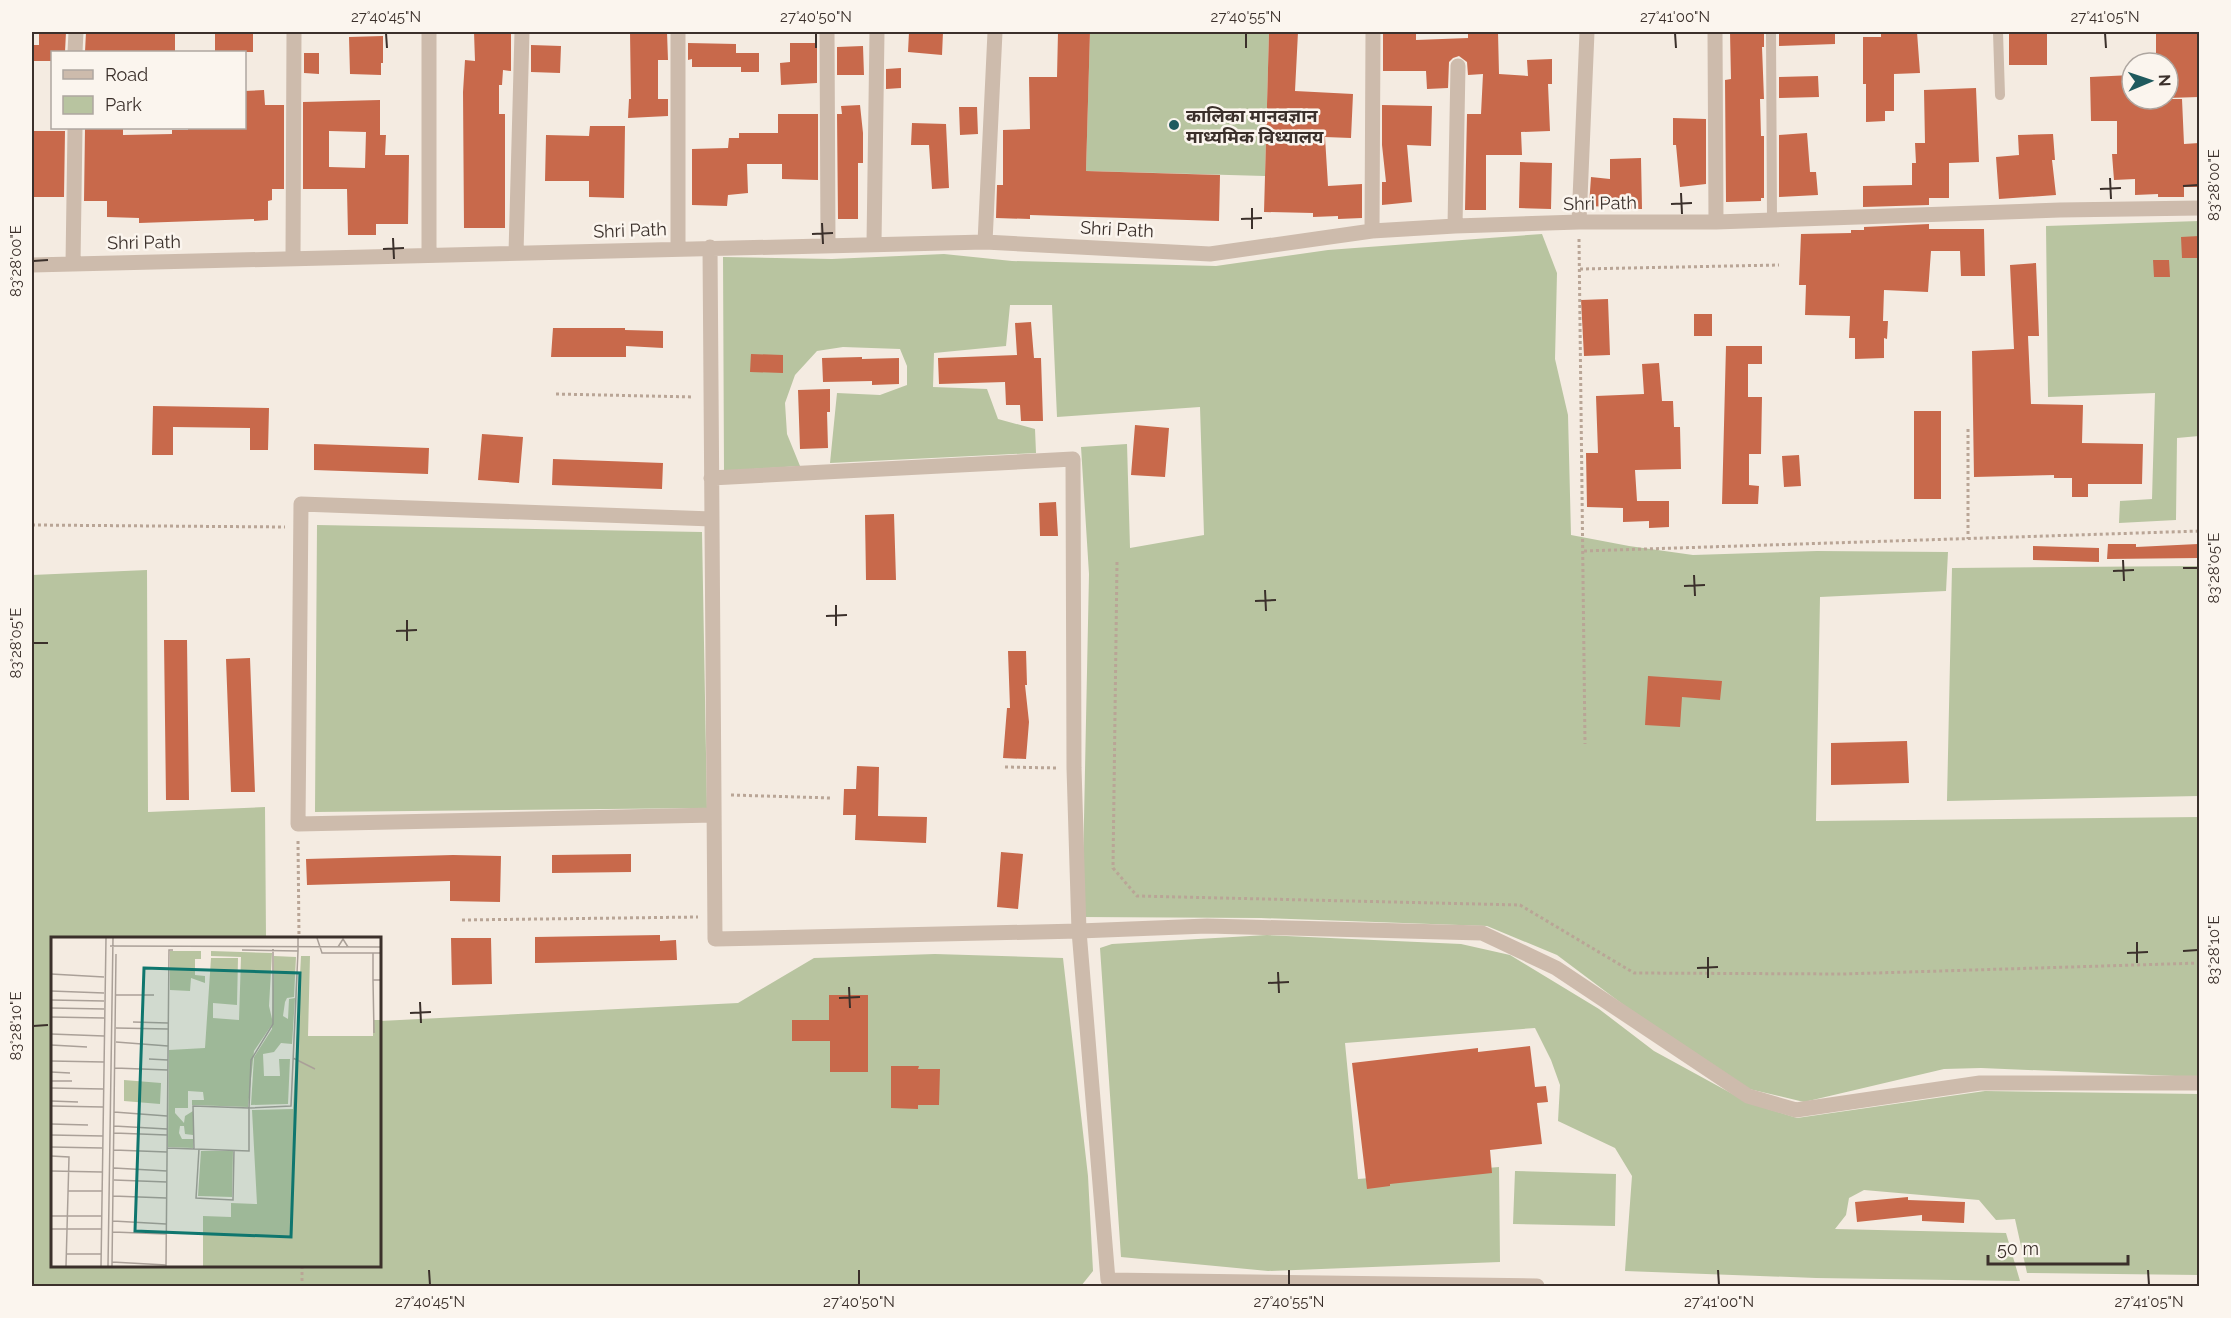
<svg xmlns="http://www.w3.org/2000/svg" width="2231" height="1318" viewBox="0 0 2231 1318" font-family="Raleway,'Noto Sans Devanagari',sans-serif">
<rect width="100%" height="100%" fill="#f4ebe1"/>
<path fill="#b8c4a0" d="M1090,32H1269L1265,176L1086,171Z
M2199,221V436L2177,438L2176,520L2119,523L2120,501L2152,499L2155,393L2048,397L2046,226Z
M1542,234L1557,273L1555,359L1568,415L1571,535L1629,546L1693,555L1817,551L1948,552L1946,591L1820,597L1816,821L2199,817V1077L1981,1068L1944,1069L1804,1102L1749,1089L1669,1039L1557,955L1487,926L1261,918L1082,917L1089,574L1081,447L1127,444L1130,548L1204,535L1200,407L1057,417L1052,305H1010L1006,346L934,353L933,387L987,389L998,419L1035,429L1036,453L830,463L837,393L880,395L907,385V366L900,349L843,347L817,351L795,375L785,403L787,434L800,466L724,471L723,257L832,259L944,254L1012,261L1216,266L1328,250Z
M317,525L702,532L707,808L315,812Z
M2199,566V796L1947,801L1952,568Z
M147,570L148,812L265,807L266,938H52V1266H380V1021L738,1003L814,958L935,954L1063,958L1088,1176L1093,1271L1081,1286H32V575Z
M1267,935L1461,944L1510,955L1599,1009L1654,1051L1749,1103L1797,1118L1985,1091L2199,1094V1275L2027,1273L2015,1219L1996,1220L1979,1200L1864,1190L1849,1198L1846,1215L1835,1229L2006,1233L2020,1281L1816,1278L1625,1271L1632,1176L1615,1148L1558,1121L1560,1085L1551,1060L1535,1028L1345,1043L1358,1179L1499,1167L1500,1262L1268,1271L1121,1257L1100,948L1112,944Z
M1515,1171L1616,1174L1615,1226L1513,1224Z"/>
<path fill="#c8694b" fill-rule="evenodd" d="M39,32H66L65,52H52V61H32V45H39Z
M86,32H175V52H85Z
M215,32H253V52H215Z
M474,32H511V71L503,70L502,85H499V114H505V228H464L463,92L465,60L475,61Z
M630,32H667L668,60H658V99H668V116L628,118L629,99H631Z
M909,32H943L942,55L908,52Z
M1058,32H1090L1086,171L1220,175L1219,221L1030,215V219L996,218L997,185H1003V130L1030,129L1029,77H1057Z
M1269,32H1298L1295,91L1353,94L1351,138L1325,137L1328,186L1362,184V218L1338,219V216L1313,217V213L1264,212Z
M1383,32H1416V40L1468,38V32H1498L1499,74L1528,76L1527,60L1552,59V84H1548L1550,131L1521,132L1522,155H1486V210H1465L1467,114H1481L1483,74L1468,75L1467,62L1459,56L1453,58L1449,62L1448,88L1427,89L1426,71H1383Z
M1730,32H1764V47H1762L1764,99H1760L1761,136H1764V198H1761V201L1726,202L1725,80L1731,79Z
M1779,32H1835V44L1779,46Z
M1881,32H1917L1920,73L1894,74V111H1885V121L1866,122V84H1863V37H1881Z
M2009,32H2047V65H2009Z
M2156,32H2199V97L2168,98V63H2156Z
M383,36V63H381V75L350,74L349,37Z
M688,43L736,44V53H759V72H741V67H692V59L688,60Z
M790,43H815V48H817V83L781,85L780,63L790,62Z
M531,45L561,46L560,73L531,72Z
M863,46L864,75H837V47Z
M304,53H319V74L304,73Z
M901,68V88L886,89V69Z
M2132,75V99H2182L2184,144L2199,143V187H2184V197H2158V194L2135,195V179L2114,180L2112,154H2117V121H2091L2090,77Z
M1818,76L1819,97L1779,98V77Z
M1976,88L1979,162L1949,163V198H1929V205L1863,207V186L1912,185V163H1916L1915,143H1925L1924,90Z
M264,90L265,105H284V189H272V200L268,201V220L254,221V219L139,223V218L107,217V201H84L85,128H123V135L172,134V130H188V128H244V91Z
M380,100V135H386L385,155H409L408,224H376V235H348L347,189H303V102ZM329,131L366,132L365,168L329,167Z
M860,105L863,133V163H858V219H838L837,114H842L841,106Z
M1382,105L1432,106L1431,146L1407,145L1412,202L1382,205V182H1386L1382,145Z
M959,107H977L978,134L960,135Z
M778,114H818V180L782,179V164H747L748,193L728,195L727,206L692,205V149L728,148L729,138H739V133H778Z
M1673,118L1706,119V184L1680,187L1676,145H1673Z
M912,123L946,124L949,188L932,189L929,145H911Z
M590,126H625L624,198L589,197V181H545L546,135L589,136Z
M32,131H65L64,197H32Z
M1807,133L1810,172H1816L1818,195L1779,197V135Z
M2053,134L2055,160H2052L2056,195L1999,199L1996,157L2019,155L2018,135Z
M1641,158L1642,209H1611V207L1589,206L1591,177L1610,179V159Z
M1520,162L1552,163L1551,209L1519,208Z
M1929,224V229H1984L1985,276H1961L1960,251H1931L1928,292L1884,290L1883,321H1888L1887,339L1884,338V358L1855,359V338H1849L1850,316L1805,315L1806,285H1799L1801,234L1851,233V230H1864V227Z
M2199,236V258H2182L2181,237Z
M2153,260H2169L2170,277H2154Z
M2036,263L2039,336H2028L2031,404L2083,405L2082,443L2143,444L2142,484H2088V497H2072V478H2054V475L1974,477L1972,351L2014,349L2010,265Z
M1608,299L1610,355L1584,356L1581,300Z
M1694,314H1712V336H1694Z
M1031,322L1034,358H1041L1043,421H1021L1020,405H1006L1005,382L939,384L938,358L1017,355L1015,323Z
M553,328H625V330L663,331V348L626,346V357H551Z
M1726,346H1762V364H1748V397H1762L1761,454H1749V485L1759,486L1758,504H1722Z
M751,354L783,355V373L750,372Z
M862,357V359L899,358V384L872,385V381L823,382L822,358Z
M1659,363L1662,401H1673L1674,427H1680L1681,469L1635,470L1637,501H1669V527L1649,528V521L1623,522V508L1587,507L1586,453H1598L1596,396L1644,394L1642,364Z
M830,389V412H827L828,448L800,449L798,390Z
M153,406L269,408L268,450H250V428L173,427V455H152Z
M1914,411H1941V499H1914Z
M1135,425L1169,428L1165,477L1131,475Z
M482,434L523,437L519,483L478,480Z
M314,444L429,448L428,474L314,470Z
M1799,455L1801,486L1784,487L1782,456Z
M553,459L663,463L662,489L552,485Z
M1056,502L1058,536H1040L1039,503Z
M894,514L896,580H866L865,515Z
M2108,544H2136V547L2198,544L2199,558L2107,559Z
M2033,546L2099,548V562L2033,560Z
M164,640H187L189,800H166Z
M1008,651H1026L1027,685H1025L1029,722L1026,759L1003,758L1007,708H1010Z
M250,658L255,792H231L226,659Z
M1648,676L1722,681L1720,700L1682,697L1680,727L1645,725Z
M1907,741L1909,783L1831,785V743Z
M857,766L879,767L878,816L927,817L926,843L855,840L856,815H843L844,789H856Z
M1001,852L1023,854L1018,909L997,907Z
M631,854V872L552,873V855Z
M453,855L501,856L500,902L450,901V881L307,885L306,859Z
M660,935V941L676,940L677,960L535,963V937Z
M451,938H491L492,984L452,985Z
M829,995H868V1072H830V1041H792V1020H829Z
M1530,1046L1535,1087L1546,1086L1548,1102L1537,1103L1542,1144L1490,1150L1492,1173L1390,1184V1186L1367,1189L1352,1063L1478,1048V1052Z
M891,1066H919L918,1069H940L939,1105H918V1109L891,1108Z
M1908,1197V1200L1965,1202L1964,1223L1922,1221V1215L1857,1222L1855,1202Z"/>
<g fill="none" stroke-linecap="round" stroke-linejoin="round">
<path stroke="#b9a596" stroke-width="3" stroke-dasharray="3 3" stroke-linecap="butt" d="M1579,239L1585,744
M1580,269L1779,265
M556,394L694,397
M1968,429V539
M32,525L285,527
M1584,551L2200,531
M1117,562L1113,868L1137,896L1520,905L1634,973L1843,974L2200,963
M1005,767L1057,768
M731,795L831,798
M298,841L299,938
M462,920L698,917
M302,1266V1286"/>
<path stroke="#cdbbac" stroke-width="10" d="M1771,32L1772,221
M1998,32L2000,95"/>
<path stroke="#cdbbac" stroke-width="15" d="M827,32L828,244
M1715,32L1716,222
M75,52L76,32
M1579,222L1587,32
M1455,226L1458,66
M1372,231L1373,32
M985,242L995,32
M874,243L877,32
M710,247L715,939L1079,931L1074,768L1073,459L711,478
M678,248V32
M516,253L522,32
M429,254V32
M293,258L294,32
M73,264L75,128
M32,265L985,242L1210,254L1372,231L1455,226L1579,222H1716L2060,210L2200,208
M712,519L301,504L298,824L714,815
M1537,1286L1108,1280L1079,931L1207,926L1482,933L1556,968L1748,1096L1796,1110L1980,1083H2200"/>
</g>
<path fill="none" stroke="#3b302b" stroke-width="2" d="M386,33L387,48M816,33V48M1246,33V48M1675,33L1676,48M2105,33L2106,48M2110,178L2111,199M2183,186L2198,185M2100,189L2121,188M1681,193L1682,214M1671,204L1692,203M1252,208V229M1241,219L1262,218M822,223L823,244M812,234L833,233M393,238L394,259M383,249L404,248M33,261L48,260M2123,560L2124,581M2183,568H2198M2113,571L2134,570M1694,575L1695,596M1684,586L1705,585M1265,590L1266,611M1255,601L1276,600M836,605V626M826,616L847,615M407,620V641M396,631L417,630M33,643H48M2137,942V963M2183,951L2198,950M2127,953L2148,952M1708,957V978M1697,968L1718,967M1278,972L1279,993M1268,983L1289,982M849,987L850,1008M839,998L860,997M420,1002L421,1023M410,1013L431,1012M33,1026L48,1025M429,1270L430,1285M859,1270V1285M1289,1270V1285M1718,1270L1719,1285M2148,1270L2149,1285"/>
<circle fill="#1f5a5e" stroke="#fbf5ee" stroke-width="2" cx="1174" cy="125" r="6"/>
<g text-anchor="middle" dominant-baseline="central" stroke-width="5" stroke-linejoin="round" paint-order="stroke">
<g font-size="18" font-weight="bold" fill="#3b302b" stroke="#fbf5ee" text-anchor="start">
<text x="1186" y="115">कालिका मानवज्ञान<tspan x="1186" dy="21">माध्यमिक विध्यालय</tspan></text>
</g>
<g font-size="18" fill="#3b302b" stroke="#fbf5ee">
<text transform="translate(1600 203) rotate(-1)">Shri Path</text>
<text transform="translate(1117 229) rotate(3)">Shri Path</text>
<text transform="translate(630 230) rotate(-2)">Shri Path</text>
<text transform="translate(144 242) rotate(-1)">Shri Path</text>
</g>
</g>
<g transform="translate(51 937)">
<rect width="330" height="330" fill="#f4ebe1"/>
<path d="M119,14H150V22H144V38L154,39V46L140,41L139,54L119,53ZM160,14L221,16L218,69L222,86L203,114L197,170L141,168V163H153L152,155L137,154V171H124V176L133,186L134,179L142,174V198L134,197L133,189H129L128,196L131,202H142V211L117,210L118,113L154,111L160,21H187L186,68L162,66V81L188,83L190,20L160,19ZM223,19L245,20L243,60L236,61L234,65L232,79L237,82L238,62L244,61L241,107L230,106L223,115L212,117L213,139H229L228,122H239L237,167L200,168L203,120L221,92ZM250,19H259L257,99H322V83H330V329H152V279L180,280V266L206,267L201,173L242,172ZM73,143L110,146L109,167L73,164ZM150,214H182L181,260L147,259Z" fill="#b8c4a0"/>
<path fill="none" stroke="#aaa098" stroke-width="1.5" d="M266,1L271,16H330M59,9L330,10M287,10L292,2L297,10M222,12V87L200,123L198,171L240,169L247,14M191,13L247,14V1M322,16V43H330M0,37L53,40M322,43L323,96M0,54L53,56M65,58H103M0,63L53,64M0,71L53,72M0,80L53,81M82,85L117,86M65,91L117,92M0,97L53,99M65,105L117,109M0,108L36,110M242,121L264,132M98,122L117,123M0,124L53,125M64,131L117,133M0,135L19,136M0,144H21M0,151L52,152M0,164L27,165M0,169L52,170M63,175L116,179M0,187L37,188M63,189L116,192M63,196L116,198M0,198L52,199M0,210L51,211M116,211L198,214V171L142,169L143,212M148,212L145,261L182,263L183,213M63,213L116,215M0,219L18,220L15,329M63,231L116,234M0,234L51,235M63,243L116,245M17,254H51M62,259L115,261M0,279H51M62,284L115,287M0,292H51M62,295L115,297M16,317H50M61,325L115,328M50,329L55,1M57,329L62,1M61,329L65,17M115,329L118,13H122"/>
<path fill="#0f766e" fill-opacity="0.15" stroke="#0f766e" stroke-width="3" d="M93,31L249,36L240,300L84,294Z"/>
<rect width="330" height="330" fill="none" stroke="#3b302b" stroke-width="3"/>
</g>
<rect width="2231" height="1318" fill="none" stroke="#fbf5ee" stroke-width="66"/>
<rect x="51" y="51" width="195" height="78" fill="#fbf5ee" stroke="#aea6a0" stroke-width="1.5"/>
<rect x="63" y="70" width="30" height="9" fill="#cdbbac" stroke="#aea6a0" stroke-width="1.5"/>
<text x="105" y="81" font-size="18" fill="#3b302b">Road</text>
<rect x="63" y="96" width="30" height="18" fill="#b8c4a0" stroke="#aea6a0" stroke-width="1.5"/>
<text x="105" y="111" font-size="18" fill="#3b302b">Park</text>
<g transform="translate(2150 81) rotate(88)"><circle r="28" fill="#fbf5ee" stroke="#aea6a0" stroke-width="1.5"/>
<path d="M0-4.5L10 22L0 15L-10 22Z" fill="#1f5a5e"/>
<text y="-9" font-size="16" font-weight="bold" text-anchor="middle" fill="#3b302b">N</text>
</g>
<path d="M1988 1255v9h140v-9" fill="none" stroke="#3b302b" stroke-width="3"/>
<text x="1997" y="1255" font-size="18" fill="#3b302b" stroke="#fbf5ee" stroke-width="4.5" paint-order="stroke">50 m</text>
<rect x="33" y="33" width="2165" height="1252" fill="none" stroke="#3b302b" stroke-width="2"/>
<g font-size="15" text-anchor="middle" fill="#3b302b">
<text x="386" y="22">27°40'45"N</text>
<text x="816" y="22">27°40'50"N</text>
<text x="1246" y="22">27°40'55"N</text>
<text x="1675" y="22">27°41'00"N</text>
<text x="2105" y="22">27°41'05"N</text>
<text transform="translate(2214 185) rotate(-90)" y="5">83°28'00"E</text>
<text transform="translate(16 261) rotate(-90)" y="5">83°28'00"E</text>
<text transform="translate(2214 568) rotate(-90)" y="5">83°28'05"E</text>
<text transform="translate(16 643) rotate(-90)" y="5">83°28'05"E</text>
<text transform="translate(2214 950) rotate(-90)" y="5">83°28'10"E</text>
<text transform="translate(16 1026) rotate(-90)" y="5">83°28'10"E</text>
<text x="430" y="1307">27°40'45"N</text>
<text x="859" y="1307">27°40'50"N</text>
<text x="1289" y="1307">27°40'55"N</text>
<text x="1719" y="1307">27°41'00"N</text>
<text x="2149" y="1307">27°41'05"N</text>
</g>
</svg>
